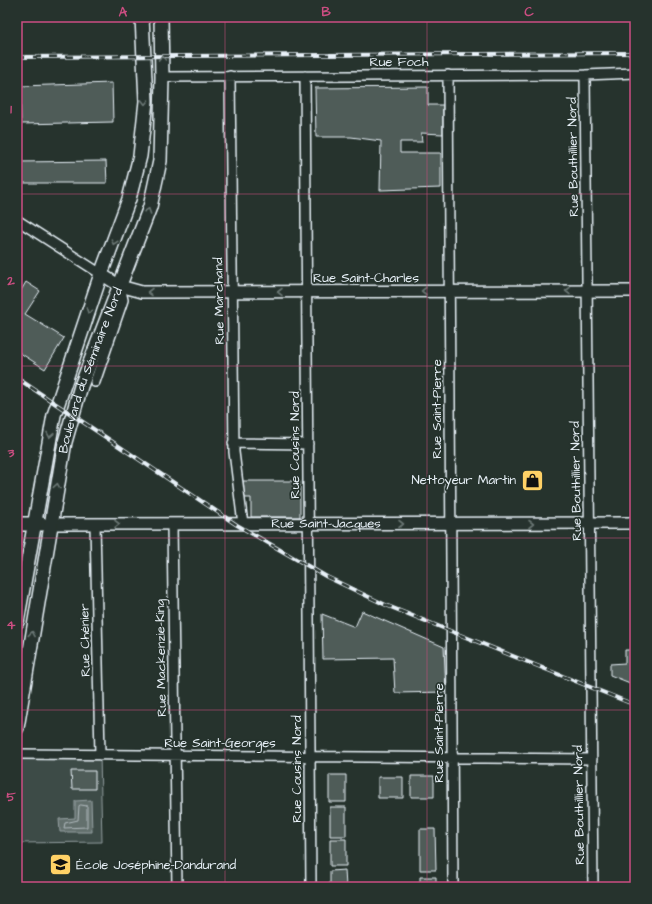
<svg xmlns="http://www.w3.org/2000/svg" width="652" height="904" viewBox="0 0 652 904" font-family="'Architects Daughter',sans-serif">
<rect width="100%" height="100%" fill="#26332d"/>
<filter id="ink" filterUnits="userSpaceOnUse"><feTurbulence type="fractalNoise" baseFrequency=".025" numOctaves="2"/><feDisplacementMap in="SourceGraphic" scale="8" xChannelSelector="R" yChannelSelector="G"/><feConvolveMatrix kernelMatrix="1 2 1 2 8 2 1 2 1" color-interpolation-filters="sRGB"/></filter>
<g filter="url(#ink)">
<path fill="#3e4b47" stroke="#939ea0" d="M17,754L100,755L102,842L17,843Z"/>
<path fill="#636f6d" stroke="#98a3a5" d="M91,800L92,832H60L59,819L75,818V801Z"/>
<g fill="none" stroke-linecap="round" stroke-linejoin="round">
<path stroke="#b3bdc0" stroke-width="1" d="M81,805L87,806V827L64,828L65,823L78,820L79,806Z"/>
</g>
<path fill="#505c59" stroke="#e8f1f8" d="M112,83L113,122L21,124L20,86Z
M428,87V105H443V134L421,133L422,142H400V153H441V188L380,190L381,141L351,137H316L315,88Z
M106,161L107,183H17V162Z
M26,282L40,291L25,314L64,338L45,369L17,351V291L20,292Z
M243,481H300V517H251V498H243Z
M362,611L444,647L446,692L395,693L393,658L323,659L322,614L355,627Z
M625,650H635V685L610,675V664L625,663Z
M71,771H95V789H72Z
M329,775H346V802H329Z
M411,776H434V797H411Z
M378,777H403V798H378Z
M330,807H346V836H330Z
M420,829H435L436,870H420Z
M330,839H346V866H330Z
M345,870L346,887H330V871Z
M420,877H436V887H420Z"/>
<g fill="none" stroke-linecap="round" stroke-linejoin="round">
<defs>
<path id="minor" d="M448,75L453,887
M585,75L593,887
M230,76L234,452L243,524
M305,76L311,887
M162,77L585,75L635,73
M17,220L101,274
M95,382L123,300L120,286
M233,443L308,444
M95,524L100,755
M172,524L177,887
M17,754L592,759"/>
<g id="tertiary">
<path d="M101,274L120,286L142,292L635,291"/>
<path id="s1" d="M50,524L635,523"/>
</g>
<g id="secondary">
<path d="M17,524H42"/>
<path d="M17,622L54,415L101,274L129,199L140,156L146,101L142,17"/>
<path id="s2" d="M17,728L65,442L81,386L150,207L160,161L162,77L161,17"/>
</g>
</defs>
<use href="#minor" stroke="#e8f1f8" stroke-width="12"/>
<use href="#tertiary" stroke="#e8f1f8" stroke-width="14"/>
<use href="#secondary" stroke="#e8f1f8" stroke-width="16"/>
<use href="#minor" stroke="#26332d" stroke-width="9"/>
<use href="#tertiary" stroke="#26332d" stroke-width="11"/>
<use href="#secondary" stroke="#26332d" stroke-width="13"/>
<defs>
<path id="rail" d="M17,57L635,53
M17,378L237,525L327,577L388,606L635,705"/>
</defs>
<use href="#rail" stroke="#e8f1f8" stroke-width="4"/>
<use href="#rail" stroke="#26332d" stroke-width="2.5" stroke-dasharray="8" stroke-linecap="butt"/>
</g>
<defs><path id="oneway-chevron" d="M-2-3.5L2.5 0L-2 3.5" fill="none" stroke-width="1.6" stroke-linecap="round" stroke-linejoin="round"/></defs>
<g stroke="#6a7674">
<use href="#oneway-chevron" transform="translate(162 58) rotate(-91)"/>
<use href="#oneway-chevron" transform="translate(145 102) rotate(91)"/>
<use href="#oneway-chevron" transform="translate(148 211) rotate(-71)"/>
<use href="#oneway-chevron" transform="translate(114 242) rotate(109)"/>
<use href="#oneway-chevron" transform="translate(424 291) rotate(180)"/>
<use href="#oneway-chevron" transform="translate(568 291) rotate(180)"/>
<use href="#oneway-chevron" transform="translate(150 292) rotate(180)"/>
<use href="#oneway-chevron" transform="translate(280 292) rotate(180)"/>
<use href="#oneway-chevron" transform="translate(89 311) rotate(109)"/>
<use href="#oneway-chevron" transform="translate(50 435) rotate(101)"/>
<use href="#oneway-chevron" transform="translate(57 486) rotate(-80)"/>
<use href="#oneway-chevron" transform="translate(117 524)"/>
<use href="#oneway-chevron" transform="translate(401 524)"/>
<use href="#oneway-chevron" transform="translate(531 524)"/>
<use href="#oneway-chevron" transform="translate(32 634) rotate(-81)"/>
</g>
</g>
<path fill="none" stroke="#cc4e82" stroke-width="1" stroke-opacity="0.55" d="M225,17V887M427,17V887M17,194H635M17,366H635M17,538H635M17,710H635"/>
<defs>
<symbol id="shop-square" viewBox="-11 -11 22 22"><rect x="-9" y="-9" width="18" height="18" rx="4" fill="#ffd166" stroke="#26332d"/><path d="M-5-2.5h2.3a2.7 3.5 0 0 1 5.4 0H5L5.5 6h-11ZM-1.5-2.5h3a1.5 2.3 0 0 0-3 0Z" fill="#111"/></symbol>
<symbol id="school-square" viewBox="-11 -11 22 22"><rect x="-9" y="-9" width="18" height="18" rx="4" fill="#ffd166" stroke="#26332d"/><path d="M0-5L7-2L0 1L-7-2ZM-4 1L0 2.5L4 1V4Q0 6-4 4Z" fill="#111"/></symbol>
</defs>
<g fill-rule="evenodd">
<use href="#shop-square" x="520" y="468" width="25" height="25"/>
<use href="#school-square" x="48" y="852" width="25" height="25"/>
</g>
<g text-anchor="middle" dominant-baseline="central" stroke-width="3.5" stroke-linejoin="round" paint-order="stroke">
<g font-size="13" fill="#e8f1f8" stroke="#26332d">
<text x="399" y="62">Rue Foch</text>
<text transform="translate(573 157) rotate(-91)">Rue Bouthillier Nord</text>
<text x="366" y="278">Rue Saint-Charles</text>
<text transform="translate(219 301) rotate(-91)">Rue Marchand</text>
<text stroke="none"><textPath href="#s2" startOffset="366">Boulevard du Séminaire Nord</textPath></text>
<text transform="translate(437 409) rotate(-90)">Rue Saint-Pierre</text>
<text transform="translate(295 445) rotate(-90)">Rue Cousins Nord</text>
<text transform="translate(576 481) rotate(-91)">Rue Bouthillier Nord</text>
<text stroke="none"><textPath href="#s1" startOffset="276">Rue Saint-Jacques</textPath></text>
<text transform="translate(85 640) rotate(-91)">Rue Chénier</text>
<text transform="translate(161 658) rotate(-91)">Rue Mackenzie-King</text>
<text transform="translate(439 733) rotate(-90)">Rue Saint-Pierre</text>
<text x="220" y="743">Rue Saint-Georges</text>
<text transform="translate(297 769) rotate(-90)">Rue Cousins Nord</text>
<text transform="translate(579 805) rotate(-91)">Rue Bouthillier Nord</text>
</g>
<g font-size="13" fill="#e8f1f8" stroke="#26332d" text-anchor="end">
<text x="516" y="480">Nettoyeur Martin</text>
<text x="76" y="865" text-anchor="start">École Joséphine-Dandurand</text>
</g>
</g>
<rect width="652" height="904" fill="none" stroke="#26332d" stroke-width="44"/>
<rect x="22" y="22" width="608" height="860" fill="none" stroke="#cc4e82" stroke-width="1.5"/>
<g font-size="13" text-anchor="middle" font-weight="bold" fill="#cc4e82">
<text x="123" y="16">A</text>
<text x="326" y="16">B</text>
<text x="529" y="16">C</text>
<text x="11" y="113">1</text>
<text x="11" y="285">2</text>
<text x="11" y="457">3</text>
<text x="11" y="629">4</text>
<text x="11" y="801">5</text>
</g>
</svg>
